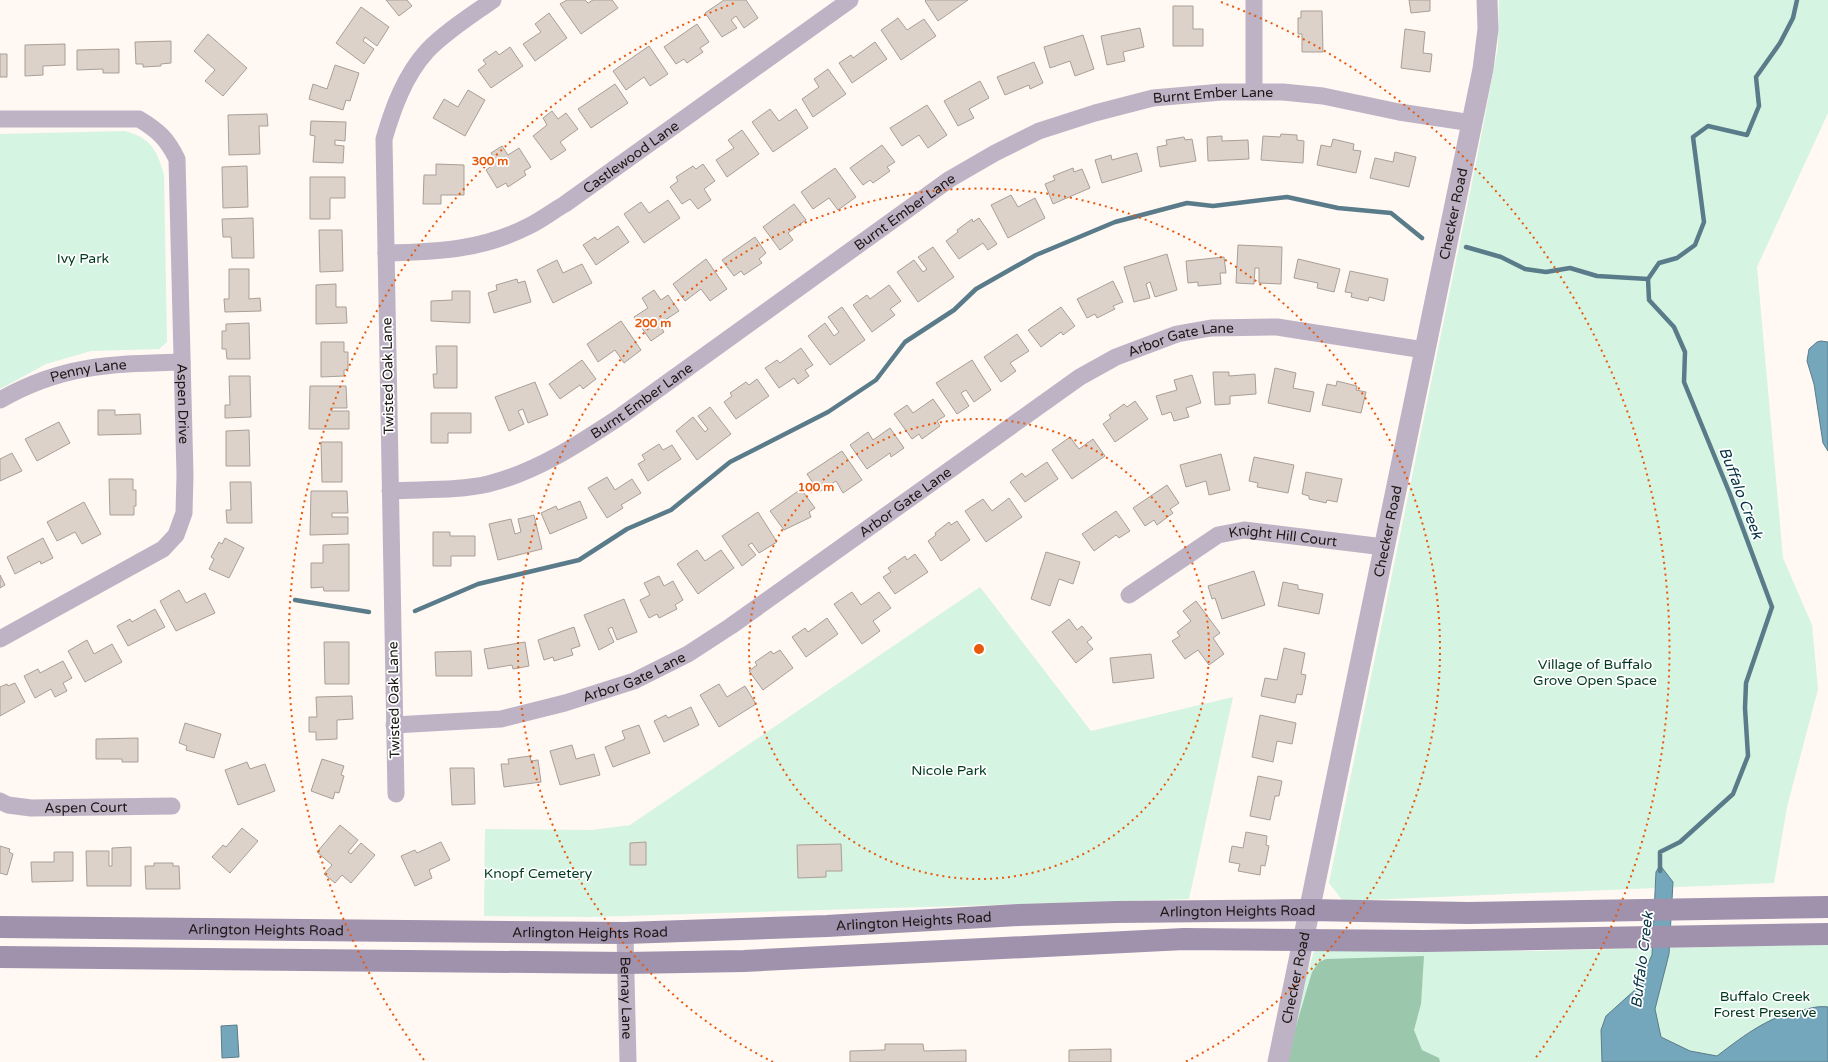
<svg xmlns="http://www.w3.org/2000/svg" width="1828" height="1062" viewBox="0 0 1828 1062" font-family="'Varela Round',sans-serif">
<rect width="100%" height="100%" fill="#fff8f3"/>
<path fill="#d5f4e1" d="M1499,0H1828V113L1757,267L1783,558L1812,625L1818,689L1787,807L1774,883L1343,901L1329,883L1477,158L1498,47Z
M125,131C152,139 156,149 164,174L167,342L159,349L91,351L46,364L0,389V134Z
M980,587L1091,731L1233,697L1189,899L591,917L484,916L485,829L592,830L630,825Z
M1828,944V1062H1285L1291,1029L1314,951L1351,949L1535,951Z"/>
<path fill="#9bc8ad" d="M1424,956L1421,1004L1414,1030L1422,1050L1439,1058L1440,1062H1288L1294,1033L1312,972L1319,962L1326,959Z"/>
<path fill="#75a7bc" stroke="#5a7c8a" d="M1821,341L1828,342V451L1823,443L1814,384L1807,361L1809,349L1817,342Z
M1660,865L1673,882L1669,954L1655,1009L1661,1037L1690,1051L1717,1056C1746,1034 1770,1015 1807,1009C1814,1007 1821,1006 1828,1007V1062H1602L1601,1030L1606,1016L1636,989L1652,955L1656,872Z
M237,1025L239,1057L222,1058L221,1026Z"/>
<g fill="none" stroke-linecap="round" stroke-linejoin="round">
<path stroke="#5a7c8a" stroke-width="4.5" d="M1466,247L1501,257L1525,269L1546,272L1570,268L1597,276L1648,279
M295,600L369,612
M415,611L478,584L579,560L627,529L671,510L730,462L828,412L876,380L905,342L954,310L976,289L1036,255L1115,222L1187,203L1213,206L1287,197L1338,208L1391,213L1422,238
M1660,871V852L1680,842L1733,794L1748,756L1745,708L1746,683L1772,607L1730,494L1684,382L1685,352L1674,327L1649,300L1648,279L1659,263L1677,258L1695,245L1704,222L1693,137L1708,126L1747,135L1759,106L1756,77L1780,43L1793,18L1797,0"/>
</g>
<path fill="#ddd2ca" stroke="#a99f97" d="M386,0H407L412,6L399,16Z
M567,0H585L588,3L593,0H612L618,8L581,34L560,4Z
M724,0H746L758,18L744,28L736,16L731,20L737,28L722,37L705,13Z
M926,0H968L938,21L925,1Z
M1409,0H1430V11L1411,13Z
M1173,6H1193V29H1203V46H1173Z
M361,7L389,27L377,46L365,37L363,41L374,49L364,64L336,43Z
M1301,11H1322L1323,52H1302V34H1298V18H1301Z
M549,13L567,38L535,61L523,44L541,32L535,24Z
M898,18L907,30L924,19L936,36L901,60L881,30Z
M697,24L709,42L700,48L703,52L687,63L684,59L676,64L664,47Z
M1140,28L1144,47L1123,52L1125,61L1107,65L1101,36Z
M1405,29L1425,32L1423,53L1432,54L1430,72L1401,68Z
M208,34L247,68L223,96L205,81L215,70L194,51Z
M1083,35L1094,69L1075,76L1070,61L1050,68L1044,47Z
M171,41V63L161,64V66L143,67V64H136L135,42Z
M875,42L887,59L852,83L839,63L851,55L853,58Z
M65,44V65L43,66V75L25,76V45Z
M649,46L668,74L650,86L644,77L626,90L613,71Z
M510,47L523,66L491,88L478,70L486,64L483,60L496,51L499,55Z
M119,49V73H103V69L77,70V50Z
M0,54H7V77H0Z
M1034,62L1043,83L1030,89L1029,85L1005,95L997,77Z
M335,65L359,73L350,101L346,100L343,110L309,99L313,84L327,89Z
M828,69L846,94L813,117L802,99L819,87L814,79Z
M980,81L989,98L969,109L974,118L958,126L944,101Z
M615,84L628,103L591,128L578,109Z
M468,90L485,100L465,136L433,118L444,99L458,107Z
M927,105L947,135L928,148L919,135L902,146L890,128Z
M770,109L779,121L796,109L808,128L773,152L752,122Z
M552,111L558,119L566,113L578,129L560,142L566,150L551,160L533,136L547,125L543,118Z
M267,114L268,126H259L260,154L229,155L228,115Z
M311,121L346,122L345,141L335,140V145L344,146L343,163L313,162L315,136L310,135Z
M742,130L759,154L727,177L716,160L734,148L728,140Z
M1281,134L1297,135V140L1304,141L1303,163L1261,160L1263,136L1280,137Z
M1222,136V141L1248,140L1249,159L1208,161L1207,137Z
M1184,137L1185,140L1192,139L1196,161L1160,167L1157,147L1167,145L1166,140Z
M1333,139L1354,144L1353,150L1361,151L1356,173L1317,165L1321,145L1331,147Z
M882,145L895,162L887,167L890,171L873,183L870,180L863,185L850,168Z
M502,146L508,155L519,148L531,167L524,171L526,175L508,187L506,183L497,188L486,170L497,162L491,153Z
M1395,152L1416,157L1409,187L1370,178L1375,158L1393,162Z
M1137,153L1142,171L1102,183L1095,160L1111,155L1112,160Z
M436,164L464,165V195H441V204H423L424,175H436Z
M703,164L715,181L704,189L711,200L698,209L690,199L682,204L670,187L678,181L676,177L693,166L696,169Z
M247,166L248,207L223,208L222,167Z
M835,168L856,197L838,210L829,198L813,209L801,192Z
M1073,168L1074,172L1082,169L1090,188L1053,204L1045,184L1055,180L1053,176Z
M310,177H345V198H330V219H310Z
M1011,195L1018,207L1035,198L1045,218L1008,238L991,205Z
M668,200L680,218L644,243L624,214L641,202L649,213Z
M794,204L806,220L788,233L793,240L780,250L763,227Z
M253,218L254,258H232L231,237H223L222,219Z
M979,218L997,244L988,250L983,243L959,259L946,241L958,232L957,230L972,219L973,222Z
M618,226L629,242L596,265L583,245L595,237L597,240Z
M319,230H342L343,271L320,272Z
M755,237L766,253L759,259L762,263L744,275L741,271L734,276L722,260Z
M1238,245L1282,247L1281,284L1259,283V268H1255L1254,284L1236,283Z
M933,247L954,277L918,302L897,272L914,260L923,272L927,269L918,257Z
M1167,254L1177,290L1155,297L1150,282L1146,284L1150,298L1134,302L1124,267Z
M1224,257L1226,273H1220L1221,284L1198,286V282L1188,283L1186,261Z
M706,259L727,289L710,301L701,289L685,301L673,284Z
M1298,259L1340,269L1334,292L1317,288L1318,283L1294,278Z
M557,260L563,273L582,264L592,283L553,303L537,270Z
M229,269H249V299L260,298L261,311L225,312L224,299H229Z
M1350,271L1388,279L1384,301L1369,297L1368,301L1351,297L1352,293L1345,292Z
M517,279L518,283L525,281L531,302L494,313L488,293L497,290L496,285Z
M1113,281L1123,302L1113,306L1115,309L1097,318L1095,314L1087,318L1077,299Z
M336,284V307H346L347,323L316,324V285Z
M889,285L901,301L890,309L895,315L872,332L853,305L867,295L870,299Z
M654,290L661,300L668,295L679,311L659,324L664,332L651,341L634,317L648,308L642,298Z
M452,291H470V323L431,321V301L452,300Z
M842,307L865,340L830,365L808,336L825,323L834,336L839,332L828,317Z
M1061,307L1075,326L1063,335L1061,332L1041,347L1028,330Z
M621,321L641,350L624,363L615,350L598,362L587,344Z
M249,323L250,359H227L226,349H222V331H226V324Z
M1017,334L1029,351L1010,363L1016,371L1001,382L984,357Z
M321,342H344V352H348V369L344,370V376L321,377Z
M436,346H457V388H434L433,374H437Z
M801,348L813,365L805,370L809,376L798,384L794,378L779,388L765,368L777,360L780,363Z
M582,360L596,379L583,389L580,385L560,399L549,384Z
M972,360L991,390L974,402L966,390L961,393L969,406L957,414L936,383Z
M1275,368L1296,373L1293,388L1314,392L1310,412L1268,403Z
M1213,372H1229V376L1255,374L1256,394L1230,396V404L1215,405Z
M1192,375L1201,403L1186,408L1189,417L1174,421L1171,412L1162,415L1156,396L1177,390L1174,380Z
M229,376H250L251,417L225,418V405H230Z
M757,379L769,396L736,419L724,402L732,396L730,393L746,382L749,385Z
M1337,381L1357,386L1356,390L1366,392L1361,413L1322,405L1327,384L1336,386Z
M535,382L548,415L528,423L523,409L518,411L524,424L509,431L495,397Z
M310,386H346L347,408H331V411H349V429H309Z
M933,399L945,416L937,421L940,426L922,439L919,434L912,439L894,414L907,405L913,413Z
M1135,401L1148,419L1115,442L1103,424L1111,418L1109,415L1124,404L1127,407Z
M710,407L731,434L697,460L676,431L693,417L705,432L708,429L698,416Z
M98,410H115V415L140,414L141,434L98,435Z
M431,413H471V433H448V443H431Z
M59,422L70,443L37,461L25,439Z
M890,428L904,448L891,457L890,453L867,469L850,445L868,432L873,440Z
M249,430L250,466H226V431Z
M1070,437L1079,449L1093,439L1105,456L1072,479L1052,450Z
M321,442H342V482H322Z
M659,444L663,450L672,445L681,459L648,481L638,464L645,460L642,455Z
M842,451L862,480L843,493L836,481L819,492L807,474Z
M12,453L22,471L0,481V459Z
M1221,454L1230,490L1209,495L1206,481L1186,487L1180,465Z
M1254,457L1294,465L1288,493L1257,487L1258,483L1249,481Z
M1047,462L1058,479L1025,502L1010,482L1022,473L1025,477Z
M1306,472L1342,479L1337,502L1327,500L1326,503L1309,499V496L1302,494Z
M607,477L615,490L632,479L641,493L621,505L623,508L607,518L588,488Z
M109,479H133V490H136V506H134V515H110Z
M230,482H251L252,523H227L226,510H231Z
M1167,485L1179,503L1170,509L1173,513L1157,525L1154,520L1145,526L1133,508Z
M801,489L815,508L809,512L811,517L784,530L770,511Z
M311,491H347L348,513H332V517H348V534L310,535Z
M1009,498L1022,517L986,542L965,511L983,499L992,511Z
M580,501L587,518L550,534L541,513L556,506L558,510Z
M84,502L101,534L82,544L75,532L57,541L47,522Z
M1116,511L1130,531L1119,538L1116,535L1094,551L1082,534Z
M758,512L777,542L759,553L752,543L748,545L756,555L742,566L722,536Z
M534,515L542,549L498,560L489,524L511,519L515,534L521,532L518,519Z
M957,521L970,540L941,561L928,541L936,535L935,533L949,522L951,525Z
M433,532H450V536H475V556H451V566H433Z
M43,538L53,558L41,564L40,561L15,574L7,557Z
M225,538L244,548L229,578L209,569L214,559L211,557L219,542L222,544Z
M349,544V591H324L323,587L311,588V563H323V545Z
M697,550L705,561L721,550L734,568L698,594L677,564Z
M1046,552L1080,562L1073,584L1059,579L1050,606L1031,599Z
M915,554L928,572L895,594L883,577L891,572L888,568L905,556L907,560Z
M1254,571L1265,605L1222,619L1215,598L1212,599L1208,586Z
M0,575L5,585L0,588Z
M659,576L664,586L673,581L683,600L675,605L677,609L659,618L657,614L649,618L640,600L650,595L644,583Z
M1283,582L1298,585V589L1323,594L1319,614L1278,606Z
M179,590L186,603L205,593L215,613L176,631L160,601Z
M852,592L861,605L879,592L891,608L873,621L880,631L862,644L834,604Z
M624,599L637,632L617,640L612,627L608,629L614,642L599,650L584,615Z
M1196,601L1220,633L1213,638L1224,654L1209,665L1198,650L1185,659L1172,641L1180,636L1177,632L1191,621L1183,611Z
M155,609L165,627L128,646L117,626L130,619L132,622Z
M827,618L838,634L806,657L792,637L805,628L808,632Z
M1069,619L1077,630L1082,626L1092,638L1087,642L1093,649L1076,663L1052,632Z
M574,627L580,646L571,649L573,655L554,661L553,657L544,660L538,640Z
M87,640L94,654L112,644L122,662L85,682L68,651Z
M324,642H349V684H325Z
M525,642L529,666L513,669L512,665L488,669L484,649Z
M1284,648L1305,653L1301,674L1306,675L1302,695L1297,694L1295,703L1261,696L1265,678L1277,680Z
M780,650L793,668L763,690L749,671L757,665L755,662L771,651L773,654Z
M471,651L472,676H436L435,652Z
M1151,654L1154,678L1113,683L1110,658Z
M63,661L72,678L63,683L67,691L55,697L51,689L35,698L24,676L38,669L40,673Z
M15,683L25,702L0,716V687L7,684L8,686Z
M719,684L727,697L745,686L756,704L719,727L700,695Z
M352,696L353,719L337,720V739L316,740V732H309V717H317L316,697Z
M691,707L699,725L664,742L654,721L666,715L668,718Z
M1260,715L1296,723L1292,744L1277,741L1273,762L1252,757Z
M185,723L221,734L214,758L186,750L187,746L179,743Z
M639,725L650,753L613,767L605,747L625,739L622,731Z
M138,738V762H122V759H96V739Z
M572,745L576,759L594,754L600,775L560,785L550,751Z
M530,756L531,761L538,760L541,782L504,787L501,764H509L508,759Z
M322,759L344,766L341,775L344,776L339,793L335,792L333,799L311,791Z
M247,762L250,769L265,764L275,791L238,805L225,770Z
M450,768H474L475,804L452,805Z
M1258,776L1282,781L1279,796H1275L1270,820L1250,816Z
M340,825L358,840L348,852L351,854L361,843L375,855L351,883L342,875L335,883L324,874L332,865L317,852Z
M242,828L258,841L230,873L212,857L223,845L226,847Z
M1246,832L1267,836L1266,845L1269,846L1265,866L1261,865L1260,875L1238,871L1240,864L1229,862L1232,846L1243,848Z
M441,842L450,860L429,870L432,878L415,886L401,856L415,850L417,853Z
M646,842V865H630V843Z
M841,844L842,871H826V877L798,878L797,845Z
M0,846L10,849L9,852L13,854L7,875L0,873Z
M131,847V886H87L86,851H109V866H112V848Z
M54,852H73V881L32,882L31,862H54Z
M154,863H173V866H179L180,889H146L145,866H154Z
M885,1044H923L924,1051L966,1050V1062H850V1051L885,1050Z
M1111,1049V1062H1069V1050Z"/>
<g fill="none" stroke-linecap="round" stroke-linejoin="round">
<g stroke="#bdb3c5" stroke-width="17">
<path d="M1254,92V0"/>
<path id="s1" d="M0,119H139C159,131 167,139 177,159L185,475L184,513L176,535L163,549L0,639"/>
<path id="s2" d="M386,253C437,252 482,250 529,226C541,220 553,211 565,204L850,0"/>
<path id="s3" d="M0,400C63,364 112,364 182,362"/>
<path id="s4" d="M390,491C421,489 458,491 488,484C537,472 580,443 621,416L950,179L995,153L1039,131L1095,113L1153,98L1222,92H1283L1323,96L1399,112L1472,123"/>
<path id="s5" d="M1129,595L1218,535L1244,530L1384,547"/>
<path id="s6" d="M394,725L501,719L565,703L634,681L688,654L731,626L1080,377L1116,357L1177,334L1211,328L1277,327L1424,350"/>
<path d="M396,794L384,139C393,108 405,75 427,51C445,32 472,15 493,0"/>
<path id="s7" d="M0,801L8,805L31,808L172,806"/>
<path id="s8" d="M625,933L628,1062"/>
</g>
<path stroke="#bdb3c5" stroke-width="21" id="s9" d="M1278,1062L1483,69L1488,29L1487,0"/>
<g stroke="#a091ac" stroke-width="22">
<path id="s10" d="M0,927L625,933L827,926L1019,915L1116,912L1309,910L1468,913L1828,907"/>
<path d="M0,957L626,963L744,961L1184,939L1424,941L1828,934"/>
</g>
</g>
<g fill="none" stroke="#e8590c" stroke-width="2" stroke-dasharray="2 4">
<circle cx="979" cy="649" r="230"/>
<path d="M773 1062A461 461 0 1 1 1185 1062"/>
<path d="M424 1060A691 691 0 0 1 737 2M1221 2A691 691 0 0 1 1534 1060"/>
</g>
<g text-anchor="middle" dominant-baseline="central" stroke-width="3.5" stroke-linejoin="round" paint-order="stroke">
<g font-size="14" fill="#1c1815" stroke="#fff">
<text stroke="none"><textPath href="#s4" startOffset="934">Burnt Ember Lane</textPath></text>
<text stroke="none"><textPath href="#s2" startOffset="270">Castlewood Lane</textPath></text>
<text stroke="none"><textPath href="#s4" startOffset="598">Burnt Ember Lane</textPath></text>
<text stroke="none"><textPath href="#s9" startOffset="866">Checker Road</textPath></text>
<text stroke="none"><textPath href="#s6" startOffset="895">Arbor Gate Lane</textPath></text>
<text stroke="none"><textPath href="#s3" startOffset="94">Penny Lane</textPath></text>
<text transform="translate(388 376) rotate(-91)">Twisted Oak Lane</text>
<text stroke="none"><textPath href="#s4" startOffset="274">Burnt Ember Lane</textPath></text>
<text stroke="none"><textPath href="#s1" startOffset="440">Aspen Drive</textPath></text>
<text stroke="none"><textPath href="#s6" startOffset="571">Arbor Gate Lane</textPath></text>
<text stroke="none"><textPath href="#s9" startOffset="542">Checker Road</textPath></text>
<text stroke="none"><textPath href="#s5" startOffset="173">Knight Hill Court</textPath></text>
<text stroke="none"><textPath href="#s6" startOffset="247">Arbor Gate Lane</textPath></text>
<text transform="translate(394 700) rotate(-91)">Twisted Oak Lane</text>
<text stroke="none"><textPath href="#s7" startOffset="87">Aspen Court</textPath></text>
<text stroke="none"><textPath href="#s10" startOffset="1238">Arlington Heights Road</textPath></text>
<text stroke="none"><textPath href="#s10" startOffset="914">Arlington Heights Road</textPath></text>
<text stroke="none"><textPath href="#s10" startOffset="266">Arlington Heights Road</textPath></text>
<text stroke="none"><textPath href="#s10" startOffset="590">Arlington Heights Road</textPath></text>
<text stroke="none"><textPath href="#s9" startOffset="86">Checker Road</textPath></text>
<text stroke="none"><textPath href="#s8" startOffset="65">Bernay Lane</textPath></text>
</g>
<g font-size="14" fill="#003920" stroke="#fff">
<text x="83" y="258">Ivy Park</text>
<text x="1595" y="664">Village of Buffalo<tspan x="1595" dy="16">Grove Open Space</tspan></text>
<text x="949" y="770">Nicole Park</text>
<text x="538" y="873">Knopf Cemetery</text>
<text x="1765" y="996">Buffalo Creek<tspan x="1765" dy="16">Forest Preserve</tspan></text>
</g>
<g font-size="15" font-style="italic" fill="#043343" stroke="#fff">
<text transform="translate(1741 493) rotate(69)">Buffalo Creek</text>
<text transform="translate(1642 960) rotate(-83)">Buffalo Creek</text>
</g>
</g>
<circle cx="979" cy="649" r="6" fill="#e8590c" stroke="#fff" stroke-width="2"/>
<g font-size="12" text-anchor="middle" font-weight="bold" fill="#e8590c" stroke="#fff" stroke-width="3.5" stroke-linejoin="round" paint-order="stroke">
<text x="490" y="165">300 m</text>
<text x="653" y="327">200 m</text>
<text x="816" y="491">100 m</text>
</g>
</svg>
